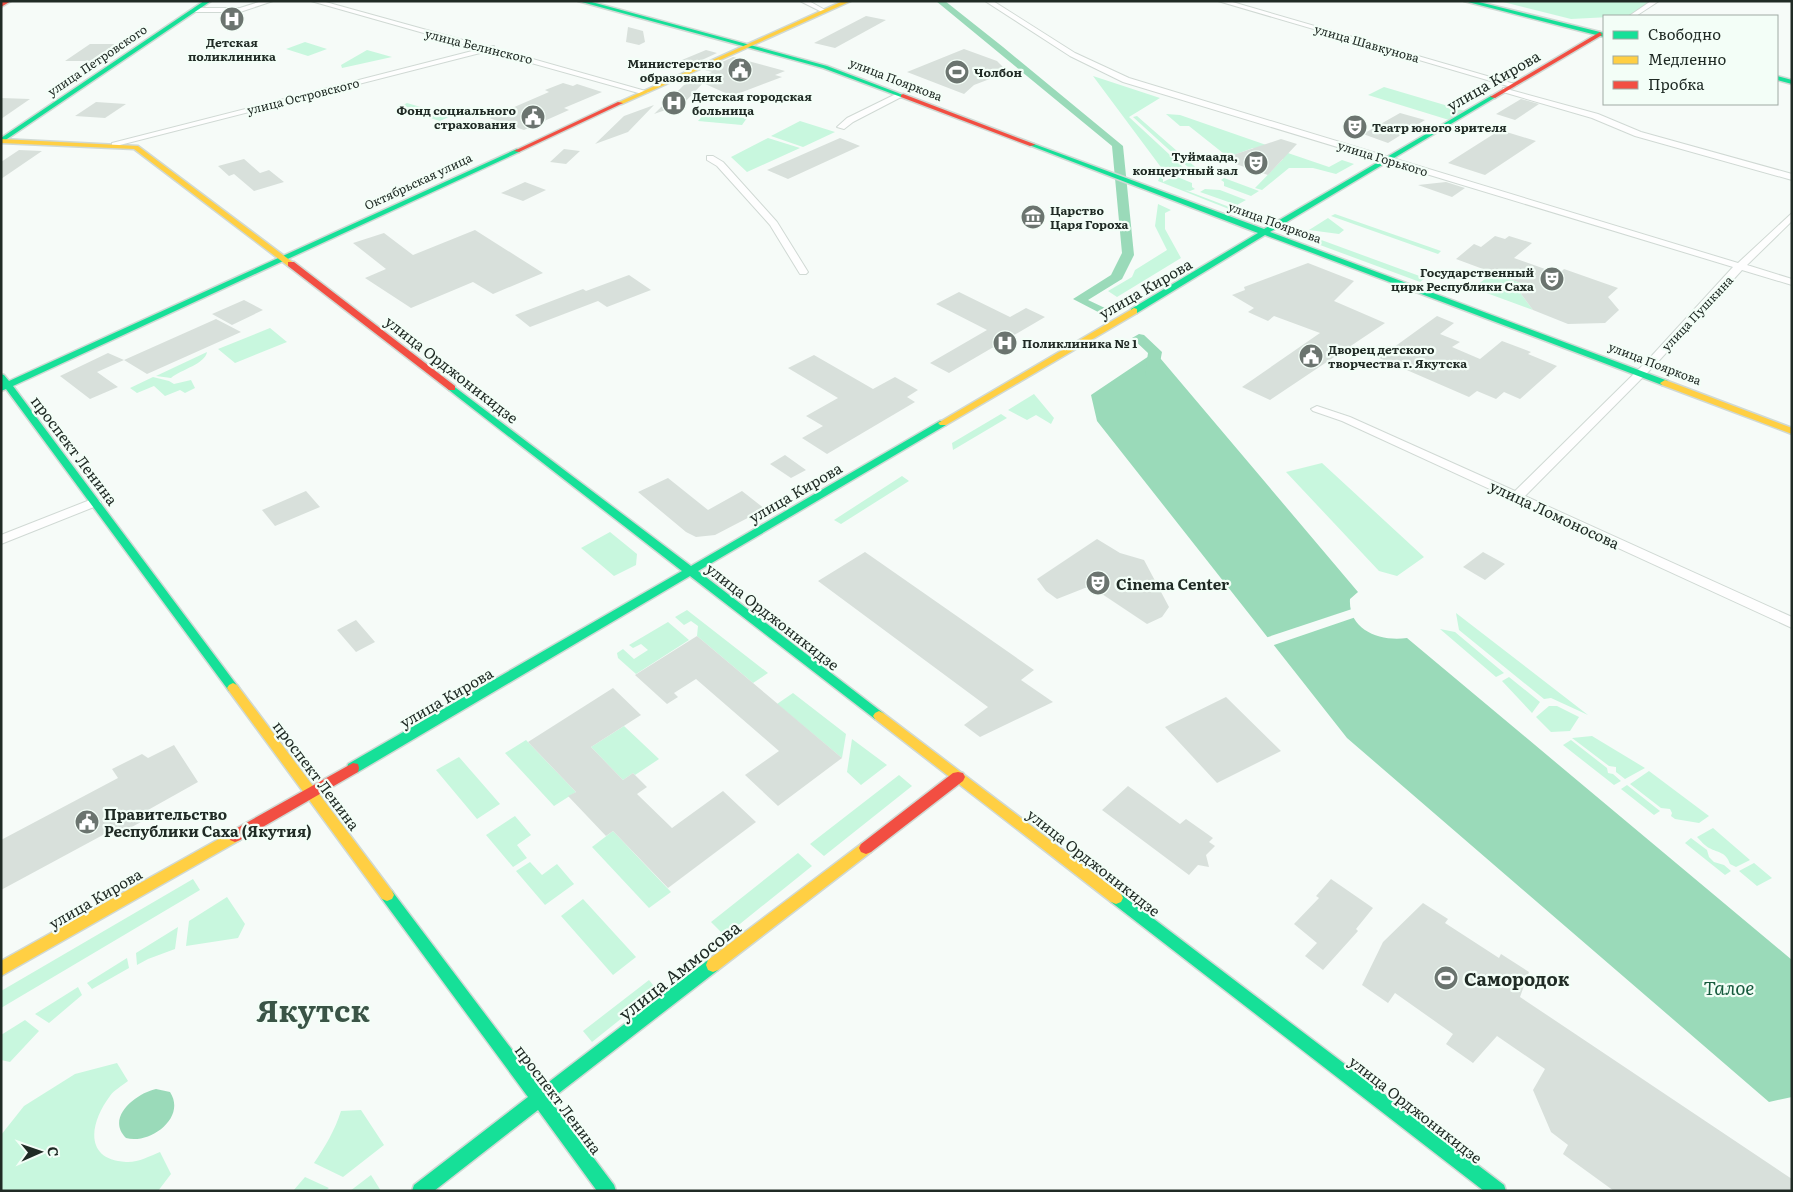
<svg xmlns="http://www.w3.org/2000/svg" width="1793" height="1192" viewBox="0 0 1793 1192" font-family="Literata,serif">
<rect width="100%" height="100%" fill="#f6fbf8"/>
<path fill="#c8f7de" d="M1499,1H1654L1629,16L1571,19Z
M305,42L327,49L308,56L286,49Z
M367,50L392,57L342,68L341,65Z
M1093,76L1160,98L1129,117L1184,168L1174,173L1163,170V182L1175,176L1192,183V187L1195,189L1190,191L1185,190L1245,213L1244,215L1158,181L1163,170Z
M1384,87L1465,111L1449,120L1368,95Z
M407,103L451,116L440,121L397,108Z
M704,114L747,118L742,125L698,121Z
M1166,114L1180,115L1272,147L1264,152L1253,148L1228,157L1189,126H1180Z
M1137,116L1201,172L1189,168L1133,117Z
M800,121L835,132L803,147L771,136Z
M768,138L800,148L747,172L731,157Z
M1282,151L1329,167L1342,160L1354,164L1336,174L1313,168H1289L1262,190L1255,188L1283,159Z
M1224,178L1259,191L1251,196L1224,186V182L1221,180Z
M1205,189L1220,190L1246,200L1237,205L1200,192Z
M1158,204L1171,210L1165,213V229L1181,258L1117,297L1108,291L1132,277L1135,270L1167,250L1155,226Z
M1335,214L1441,251L1438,254L1331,216Z
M1328,218L1344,230L1339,234L1309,230Z
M1305,234L1425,278L1420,282L1293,235Z
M1493,273L1526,285L1521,294L1533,310L1473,288Z
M270,328L287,342L235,363L218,349Z
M207,352C205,364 182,369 171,378L156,376Z
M153,377L169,381L174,384L191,380L195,388L185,393L180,390L165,396L154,386L137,393L130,388Z
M1034,394L1054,418L1051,424L1036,415L1027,420L1008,410Z
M1001,414L1007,418L953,450L952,443Z
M1322,463L1424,557L1397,576L1379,571L1286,472Z
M902,476L909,481L841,524L834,520Z
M610,532L637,554L636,565L614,576L581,548Z
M687,610L768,673L753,683L697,636L698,626L691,621L684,625L675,617Z
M1456,613L1588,715L1551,698L1544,699L1459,630Z
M668,622L689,640L636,674L618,658L617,653L623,649L634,659L648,650L641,644L633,648L629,645Z
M1440,629L1455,632L1504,673L1496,677Z
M1509,677L1540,702L1532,713L1502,681Z
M793,693L846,734L842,758L777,704Z
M1549,706H1557L1579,717L1570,731L1551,732L1536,717Z
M624,726L659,759L635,775L633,773L623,780L591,747Z
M1592,736L1645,768L1625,779L1616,772V767L1609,766L1572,738Z
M852,739L887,765L861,785L847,772Z
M526,740L576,792L554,806L505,753Z
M1571,740L1607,768L1608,773L1613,774L1621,781L1614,785L1563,745Z
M459,757L500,804L477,819L436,770Z
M1649,771L1709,816L1699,823L1675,819L1671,816L1672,813L1670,809L1661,808L1630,784Z
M899,775L912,786L824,856L810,844Z
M1627,785L1660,811L1654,815L1621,789Z
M515,816L531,835L517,845L527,858L513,867L486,835Z
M1713,828L1750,860L1736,867L1730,864C1726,852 1719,853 1709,848C1705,846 1700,840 1697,837Z
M613,831L671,892L649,908L592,847Z
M1691,838L1707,850L1709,857L1714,862L1724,865L1731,871L1725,875L1685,843Z
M798,853L812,866L725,936L711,922Z
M530,862L542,875L557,864L574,884L545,905L516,871Z
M1754,863L1772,878L1757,886L1739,871Z
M193,879L200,890L1,1008V991Z
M227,897L245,924L238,938L186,946L189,921Z
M583,899L636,957L613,975L561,916Z
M178,927L175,949L148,959L137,965L136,953Z
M127,958L129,968L92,989L87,983Z
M649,980L657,990L592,1042L583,1031Z
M78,987L82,995L49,1023L35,1014Z
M25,1020L39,1031L10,1062L1,1060V1035Z
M117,1063L128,1081C122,1086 114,1090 110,1096C90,1122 83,1160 126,1162C137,1163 150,1156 160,1152L171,1174L158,1191H1V1135L24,1106L75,1074Z
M361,1110L384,1145L343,1177L314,1163C325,1147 335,1130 341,1111Z
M371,1175L381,1191H350Z
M305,1177L329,1188L325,1191H293Z"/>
<path fill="#9adab9" d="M936,1H945L1003,47L1123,146L1134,255L1122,279L1088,300L1107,309L1100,313L1073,299L1111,275L1122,253L1112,146Z
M1155,352L1358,592L1350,599C1348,630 1380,642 1407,638L1792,960V1097L1769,1102L1347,738L1097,421L1091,395Z
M156,1089L170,1092C187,1118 149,1145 126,1138C105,1117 137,1093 156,1089Z"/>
<path fill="#f6fbf8" d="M1352,609L1356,617L1271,646L1265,638Z"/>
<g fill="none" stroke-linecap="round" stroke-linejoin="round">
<path fill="#9adab9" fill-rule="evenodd" d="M1139,334L1144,335L1162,352L1157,378H1147L1145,375L1148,353L1132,338Z"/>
</g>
<path fill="#d8e0db" d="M866,16L886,20L835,48L814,43Z
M628,27L643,31L645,42L639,45L626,42Z
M90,44H115L91,61H65Z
M964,49L997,61L1008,72L974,85L964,94L907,72Z
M706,50L717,53L689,66L677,62Z
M733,57L785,71L775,75L782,77L732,96L703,83L683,104L654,114L684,85L712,72L705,70Z
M563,83L573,86L577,84L602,92L564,108L569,110L524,130L489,118L549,92L545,90Z
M1,98L30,99L1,119Z
M1521,99L1539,104L1515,120L1496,114Z
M96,102L126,104L105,118L75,116Z
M654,105L628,132L595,144L624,116Z
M1400,113L1425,120L1388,143L1363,134Z
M1500,130L1536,141L1485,175L1448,163Z
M840,138L860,146L788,179L767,170Z
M1281,139L1297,144L1268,175L1221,159Z
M564,149L580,151L566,164L550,162Z
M19,150L42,151L1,179V162Z
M244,159L260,173L269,170L284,182L254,191L234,174L229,176L218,166Z
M525,182L546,190L523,201L501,193Z
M1446,182L1465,188L1452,197L1418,185Z
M475,230L543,273L493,294L473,282L411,308L365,278L386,269L353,243L384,233L413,255Z
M1495,236L1505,239L1509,236L1532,243L1514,258L1559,274L1564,269L1618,288L1608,297L1619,310L1605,323L1568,324L1533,310L1521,294L1526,285L1456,259L1474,244L1481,247Z
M1308,263L1354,281L1334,301L1385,323L1270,400L1242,387L1320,333L1274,316L1268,321L1248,312L1254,308L1232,295L1245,290L1244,287Z
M629,275L651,290L607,307L598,301L530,327L515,315L583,289L586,291Z
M959,292L1010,317L1026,308L1045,317L949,373L930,363L987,330L936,304Z
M244,300L263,310L232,325L212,314Z
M1437,316L1454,323L1440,334L1460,342L1452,347L1480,359L1502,341L1531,352L1528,354L1557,366L1520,399L1504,392L1496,399L1477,391L1469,397L1379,358Z
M216,319L241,332L147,374L124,360Z
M108,353L124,360L97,372L118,387L90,399L60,376Z
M814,355L873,389L895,377L918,390L907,397L915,402L827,454L802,438L823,426L806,416L838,398L788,368Z
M785,455L806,470L791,478L770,464Z
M668,478L708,510L742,491L765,509L715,535L696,537L686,532L638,492Z
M306,491L320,507L275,526L262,510Z
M1097,539L1120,553L1144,560L1169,607L1162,617L1147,624L1090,586L1057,599L1046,591L1037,579Z
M865,552L1034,670L1021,680L1053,702L980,737L964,725L988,707L818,581Z
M1483,552L1505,564L1485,580L1463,567Z
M356,620L375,642L356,652L337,630Z
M697,636L766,694L842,758L778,806L745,775L779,751L696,679L674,693L678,697L667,704L635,675Z
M613,688L641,715L591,747L623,780L633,773L647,787L637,794L672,828L723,791L756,822L668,888L613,831L606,836L568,796L576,792L528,742Z
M1226,697L1281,751L1217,783L1165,727Z
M174,745L198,782L148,810L152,816L117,835L114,829L1,890V840L118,778L112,769L142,754L148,758Z
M1128,786L1180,824L1186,819L1213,838L1209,842L1215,846L1206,855L1209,867L1198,865L1189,875L1102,810Z
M1331,879L1373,908L1356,929L1358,931L1323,970L1305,956L1317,943L1294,924L1319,898L1316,896Z
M1423,903L1448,919L1445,923L1499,958L1501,954L1529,972L1520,997L1792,1179V1191H1614L1563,1154L1568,1145L1551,1132L1533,1090L1545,1069L1497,1036L1473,1063L1446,1044L1453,1034L1395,993L1388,1003L1362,985L1383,942Z"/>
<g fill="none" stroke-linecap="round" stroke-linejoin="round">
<defs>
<path id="street" d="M262,1H273L240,12H194L191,10L194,8H240Z
M311,1H322L488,47L494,46V48L649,92L642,94L488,51L112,147V143L480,49Z
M800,1H809L827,11L822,12Z
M985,1H993L1075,53L1129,78L1738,263L1792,213V221L1747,265L1792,279V285L1742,270L1655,365L1525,496L1792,617V628L1342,421L1313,411L1311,409L1317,406L1350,417L1515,491L1647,361L1733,267L1123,82L1070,56Z
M1218,1H1229L1518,85L1511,87Z
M1651,1H1659L1636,16H1629Z
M1503,88L1598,114L1641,132L1792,174V180L1635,136L1592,118L1503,92Z
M898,93L905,95L853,122L844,129L837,127L847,118Z
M707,156H713L723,162L777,222L808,272L806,274H800L770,225L717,166L707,160Z
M95,498L101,502L99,505L1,544V535Z"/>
<path id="fast" d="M204,1H211L1,143V138Z
M578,1H588L827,66L906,96L901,97L823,68Z
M1464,1H1475L1604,33V37Z
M1777,76L1792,80V84L1777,80Z
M1491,96L1496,97L1270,232L1668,381V385H1662L1265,235L1137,313H1131V309L1258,233L1029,145L1034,144L1264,229Z
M517,149L520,151L519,152L13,386L239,688L237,691H229L6,389L1,391V374L4,375L9,381Z
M452,385L691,566L940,421H946V425L698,571L883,713L885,716L883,719H875L690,576L358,772L353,773L348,772L347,768L348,764L682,571L449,390L447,388Z
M387,889L392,891L541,1088L708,960L713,958L718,960L720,965L718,970L550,1100L614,1185L616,1191H597L538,1110L434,1191H412L414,1185L528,1097L382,899L380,895L382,891Z
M1116,892L1121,894L1504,1185L1506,1191H1484L1111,902L1109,898L1111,894Z"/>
<path id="slow" d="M843,1H851L622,104L617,103Z
M1,139L138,146L295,264L288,266L134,149L2,143Z
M1134,308L1137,309V313L946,425H940L938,423Z
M1665,380L1792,428V434L1662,385L1660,383Z
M233,683L237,685L392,891L394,895L392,899L387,901L382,899L229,691L227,688L229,685Z
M879,711L883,713L1121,894L1123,898L1121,902L1116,904L1111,902L875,719L873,716L875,713Z
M235,830L240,832L242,836L240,840L1,976V961Z
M866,842L871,844L873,848L871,852L718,970L713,972L708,970L706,965L708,960L861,844Z"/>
<path id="jam" d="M4,1H11L1,7V3Z
M1600,32L1602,35L1495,98L1490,97Z
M903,94L1034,144L1035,145L1030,146L901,97V95Z
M618,102L623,103L519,152L514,151Z
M288,262H294L455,386V390H449L288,266Z
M353,763L358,764L359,768L358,772L240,840L235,842L230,840L228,836L230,832Z
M958,772L963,773L965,777L963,781L871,852L866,854L861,852L859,848L861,844L953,773Z"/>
</defs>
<use href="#street" stroke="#d0d9d4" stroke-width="2"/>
<use href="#fast" stroke="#d0d9d4" stroke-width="3"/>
<use href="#slow" stroke="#d0d9d4" stroke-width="3"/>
<use href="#jam" stroke="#d0d9d4" stroke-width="3"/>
<use href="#street" fill="#fefefe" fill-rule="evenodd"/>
<use href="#fast" fill="#16e098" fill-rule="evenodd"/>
<use href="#slow" fill="#ffcf43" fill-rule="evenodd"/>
<use href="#jam" fill="#f24e42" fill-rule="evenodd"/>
</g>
<defs>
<symbol id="hospital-disc" viewBox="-11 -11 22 22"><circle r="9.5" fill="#6b746f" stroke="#f3fef7"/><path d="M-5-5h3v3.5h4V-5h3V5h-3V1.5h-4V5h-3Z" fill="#fff"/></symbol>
<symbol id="civic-disc" viewBox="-11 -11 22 22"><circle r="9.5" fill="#6b746f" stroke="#f3fef7"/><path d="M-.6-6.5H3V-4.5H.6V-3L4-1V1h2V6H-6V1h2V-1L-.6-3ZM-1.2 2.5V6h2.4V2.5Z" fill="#fff"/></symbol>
<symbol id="stadium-disc" viewBox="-11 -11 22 22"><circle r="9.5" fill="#6b746f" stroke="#f3fef7"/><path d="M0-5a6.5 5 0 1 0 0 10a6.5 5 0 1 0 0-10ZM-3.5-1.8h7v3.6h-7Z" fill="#fff"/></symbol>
<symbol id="theatre-disc" viewBox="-11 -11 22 22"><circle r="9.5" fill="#6b746f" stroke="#f3fef7"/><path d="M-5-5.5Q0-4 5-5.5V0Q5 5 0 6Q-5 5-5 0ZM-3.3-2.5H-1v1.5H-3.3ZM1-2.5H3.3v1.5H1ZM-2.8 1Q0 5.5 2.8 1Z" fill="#fff"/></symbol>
<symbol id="museum-disc" viewBox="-11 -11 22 22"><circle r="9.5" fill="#6b746f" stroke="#f3fef7"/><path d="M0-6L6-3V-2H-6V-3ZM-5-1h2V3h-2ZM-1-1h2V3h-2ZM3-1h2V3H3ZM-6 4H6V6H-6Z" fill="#fff"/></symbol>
</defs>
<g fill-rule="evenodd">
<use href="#hospital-disc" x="218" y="5" width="28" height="28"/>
<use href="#civic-disc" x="726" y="56" width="28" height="28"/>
<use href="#stadium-disc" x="943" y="58" width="28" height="28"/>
<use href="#hospital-disc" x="660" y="89" width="28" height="28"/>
<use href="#civic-disc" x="519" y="103" width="28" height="28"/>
<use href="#theatre-disc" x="1341" y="113" width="28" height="28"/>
<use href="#theatre-disc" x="1242" y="149" width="28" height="28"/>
<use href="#museum-disc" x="1019" y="203" width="28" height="28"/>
<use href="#theatre-disc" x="1538" y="265" width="28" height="28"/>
<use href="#hospital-disc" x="991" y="329" width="28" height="28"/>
<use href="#civic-disc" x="1297" y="342" width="28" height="28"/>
<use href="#theatre-disc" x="1084" y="569" width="28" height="28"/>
<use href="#civic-disc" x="73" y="808" width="28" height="28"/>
<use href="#stadium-disc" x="1432" y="964" width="28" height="28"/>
</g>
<g text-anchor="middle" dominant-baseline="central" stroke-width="4.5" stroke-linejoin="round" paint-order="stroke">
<g font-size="12" font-weight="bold" fill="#202b25" stroke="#f3fef7" text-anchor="start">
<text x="232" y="42" text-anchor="middle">Детская<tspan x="232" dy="14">поликлиника</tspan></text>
<text x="722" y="63" text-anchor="end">Министерство<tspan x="722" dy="14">образования</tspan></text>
<text x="974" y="72">Чолбон</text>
<text x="692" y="96">Детская городская<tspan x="692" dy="14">больница</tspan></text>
<text x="516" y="110" text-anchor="end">Фонд социального<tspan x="516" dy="14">страхования</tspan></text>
<text x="1372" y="127">Театр юного зрителя</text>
<text x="1238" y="156" text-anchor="end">Туймаада,<tspan x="1238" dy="14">концертный зал</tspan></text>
<text x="1050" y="210">Царство<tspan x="1050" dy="14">Царя Гороха</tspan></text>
<text x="1534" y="272" text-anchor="end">Государственный<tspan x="1534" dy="14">цирк Республики Саха</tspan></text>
<text x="1022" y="343">Поликлиника № 1</text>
<text x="1328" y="349">Дворец детского<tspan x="1328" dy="14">творчества г. Якутска</tspan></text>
</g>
<g font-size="12" fill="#202b25" stroke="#f3fef7">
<text transform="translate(1367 43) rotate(16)">улица Шавкунова</text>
<text transform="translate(479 46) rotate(14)">улица Белинского</text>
<text transform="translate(97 60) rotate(-34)">улица Петровского</text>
<text transform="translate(896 79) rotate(21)">улица Пояркова</text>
<text transform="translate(303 96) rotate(-14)">улица Островского</text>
<text transform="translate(1383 158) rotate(17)">улица Горького</text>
<text transform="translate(418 181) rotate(-25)">Октябрьская улица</text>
<text transform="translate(1275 222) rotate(20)">улица Пояркова</text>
<text transform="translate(1697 313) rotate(-47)">улица Пушкина</text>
<text transform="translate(1655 363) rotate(21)">улица Пояркова</text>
</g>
<g font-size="15" fill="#202b25" stroke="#f3fef7">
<text transform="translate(1493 80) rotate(-30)">улица Кирова</text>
<text transform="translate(1145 288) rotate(-30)">улица Кирова</text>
<text transform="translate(452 369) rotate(38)">улица Орджоникидзе</text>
<text transform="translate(75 450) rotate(53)">проспект Ленина</text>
<text transform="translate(795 492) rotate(-30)">улица Кирова</text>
<text transform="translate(1555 514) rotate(25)">улица Ломоносова</text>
<text transform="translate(773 616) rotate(38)">улица Орджоникидзе</text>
<text transform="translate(446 697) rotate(-30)">улица Кирова</text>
<text transform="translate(317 775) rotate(53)">проспект Ленина</text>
<text transform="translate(1094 862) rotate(38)">улица Орджоникидзе</text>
<text transform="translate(95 898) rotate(-30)">улица Кирова</text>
<text transform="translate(559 1099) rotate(53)">проспект Ленина</text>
<text transform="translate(1416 1109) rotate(38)">улица Орджоникидзе</text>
</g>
<g font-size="15" font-weight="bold" fill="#202b25" stroke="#f3fef7" text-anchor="start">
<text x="1116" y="583">Cinema Center</text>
<text x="104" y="813">Правительство<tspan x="104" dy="17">Республики Саха (Якутия)</tspan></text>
</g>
<g font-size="18" fill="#202b25" stroke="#f3fef7">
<text transform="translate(679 970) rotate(-38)">улица Аммосова</text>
</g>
<g font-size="18" font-weight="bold" fill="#202b25" stroke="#f3fef7" text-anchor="start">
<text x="1464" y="978">Самородок</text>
</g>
<g font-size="19" font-style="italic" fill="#165a3d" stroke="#f3fef7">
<text x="1729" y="987">Талое</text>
</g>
<g font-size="30" font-weight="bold" fill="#3a5446" stroke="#f3fef7">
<text x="313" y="1009">Якутск</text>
</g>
</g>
<rect width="1793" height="1192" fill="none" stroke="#202b25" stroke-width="5"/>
<rect x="1603" y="15" width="175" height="90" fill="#f3fef7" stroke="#9faaa3"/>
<rect x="1613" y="31" width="25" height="8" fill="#16e098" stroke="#9faaa3"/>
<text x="1648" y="40" font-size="15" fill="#202b25">Свободно</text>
<rect x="1613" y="56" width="25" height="8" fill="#ffcf43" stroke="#9faaa3"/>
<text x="1648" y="65" font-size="15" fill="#202b25">Медленно</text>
<rect x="1613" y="81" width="25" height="8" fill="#f24e42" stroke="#9faaa3"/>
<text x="1648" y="90" font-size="15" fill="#202b25">Пробка</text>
<g transform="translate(40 1152) rotate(88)" stroke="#f3fef7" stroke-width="4" paint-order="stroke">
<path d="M0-4L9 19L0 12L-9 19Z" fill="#202b25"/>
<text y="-8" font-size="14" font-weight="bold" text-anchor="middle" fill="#202b25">С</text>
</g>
</svg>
